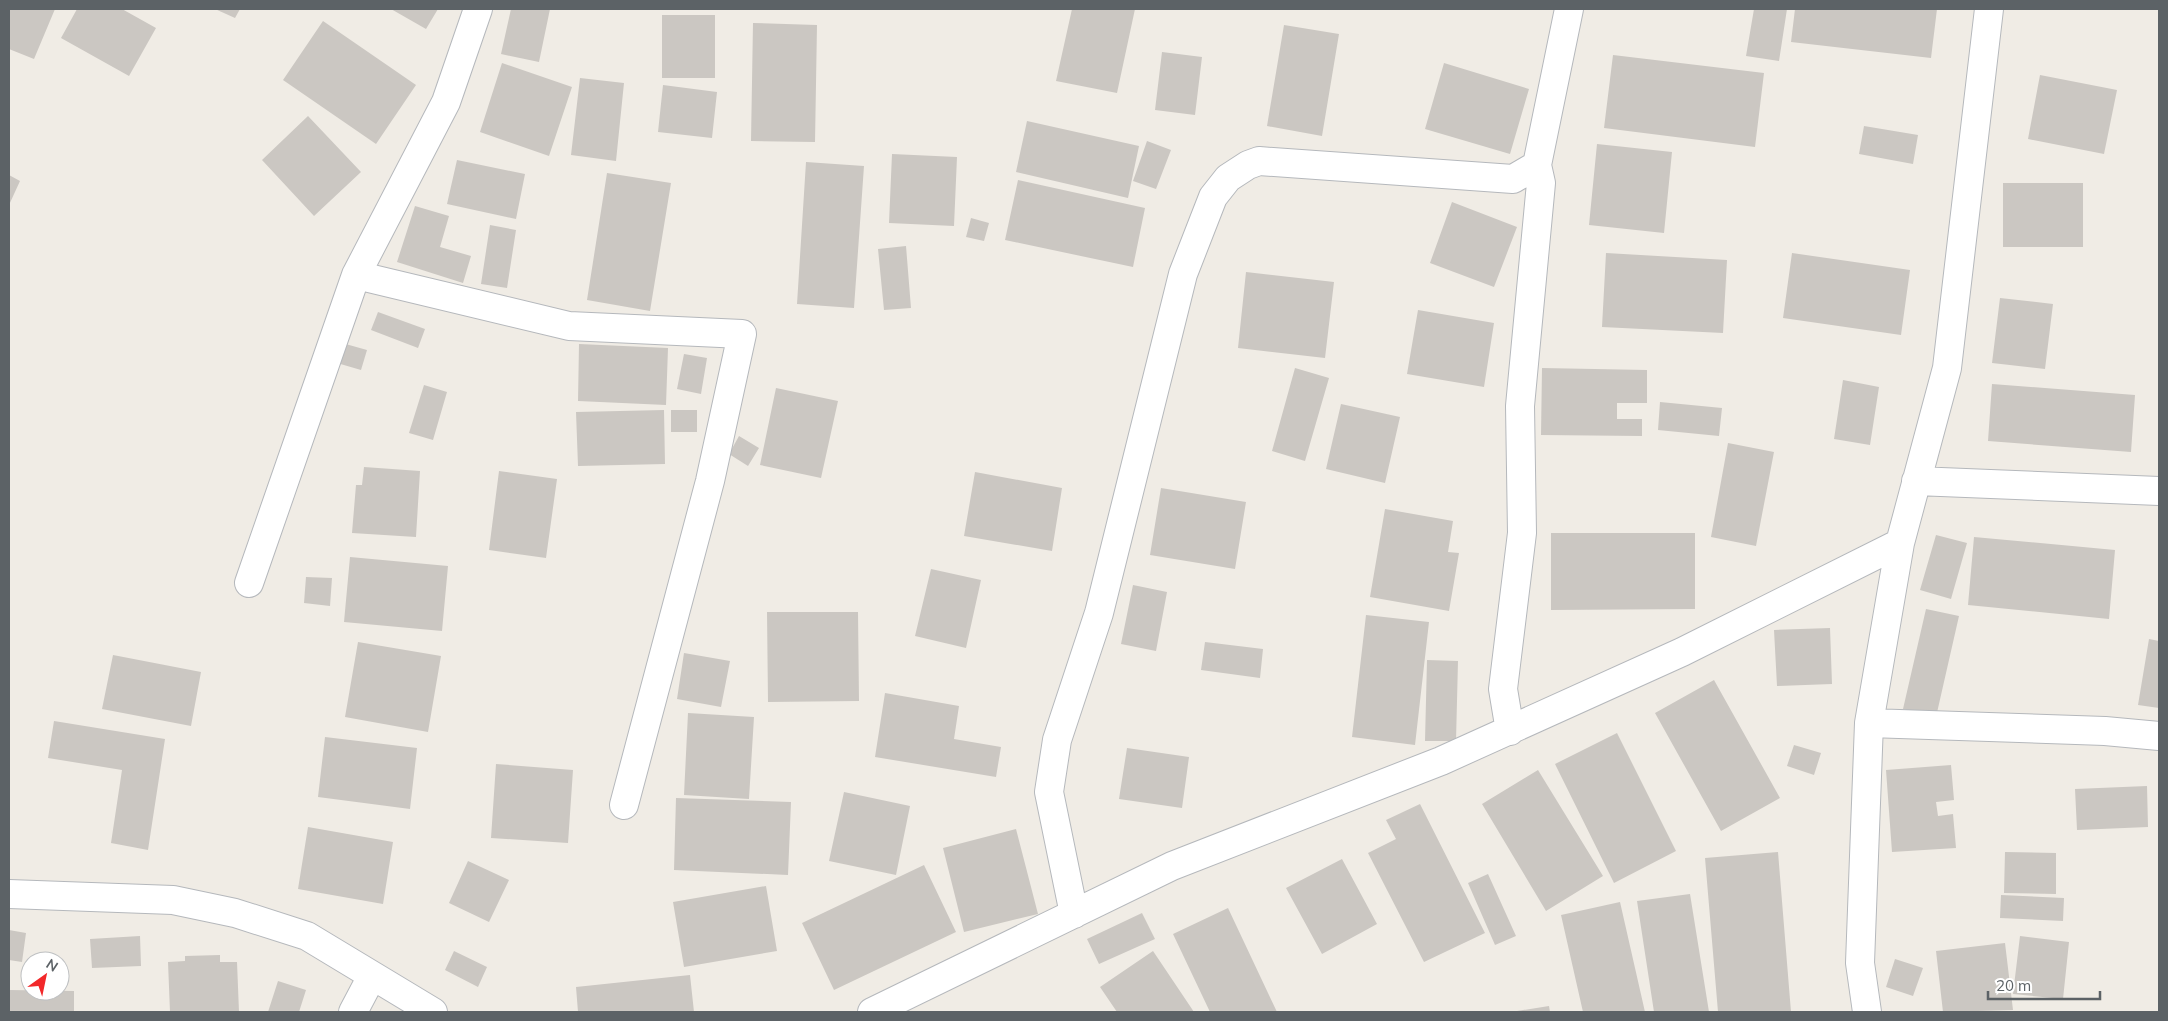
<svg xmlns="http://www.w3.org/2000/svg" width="2168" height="1021" viewBox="0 0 2168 1021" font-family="Mulish,sans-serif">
<rect width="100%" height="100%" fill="#f0ece5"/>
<path fill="#cbc7c2" d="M9,9H55L34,59L9,49Z
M77,9H122L156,28L129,76L61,38Z
M215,9H240L235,18Z
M391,9H438L426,29Z
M511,9H550L539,62L501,54Z
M1072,9H1135L1117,93L1056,81Z
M1754,9H1787L1779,61L1746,56Z
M1795,9H1937L1931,58L1791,42Z
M662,15H715V78H662Z
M323,21L416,85L376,144L283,80Z
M753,23L817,25L815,142L751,141Z
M1284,25L1339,34L1322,136L1267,126Z
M1162,52L1202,57L1195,115L1155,110Z
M1613,55L1764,73L1755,147L1604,128Z
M502,63L572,87L549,156L480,132Z
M1444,63L1529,89L1510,154L1425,129Z
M2040,75L2117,90L2104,154L2028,139Z
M580,78L624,83L616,161L571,155Z
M663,85L717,92L712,138L658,132Z
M308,116L361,172L314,216L262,160Z
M1027,121L1139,146L1128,198L1016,172Z
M1864,126L1918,135L1913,164L1859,154Z
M1147,141L1171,150L1156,189L1133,181Z
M1597,144L1672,152L1664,233L1589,225Z
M892,154L957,157L954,226L889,223Z
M457,160L525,174L516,219L447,204Z
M806,162L864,166L854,308L797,304Z
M607,173L671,183L650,311L587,300Z
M9,175L20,181L9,205Z
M1018,180L1145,208L1133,267L1005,240Z
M2003,183H2083V247H2003Z
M1452,202L1517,227L1494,287L1430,263Z
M415,206L449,216L440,247L471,256L463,283L397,262Z
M971,218L989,223L984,241L966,237Z
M490,225L516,230L507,288L481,284Z
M906,246L911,308L884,310L878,249Z
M1606,253L1727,260L1723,333L1602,327Z
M1792,253L1910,270L1901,335L1783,318Z
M1246,272L1334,282L1325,358L1238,348Z
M2000,298L2053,304L2045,369L1992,363Z
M1418,310L1494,323L1484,387L1407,374Z
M378,312L425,329L418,348L371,330Z
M342,343L367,350L361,370L337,363Z
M579,344L668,348L666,405L578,401Z
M684,354L707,358L701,394L677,389Z
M1295,368L1329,378L1305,461L1272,451Z
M1542,368L1647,370V403H1617V419H1642V436L1541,435Z
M1843,380L1879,387L1870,445L1834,439Z
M1992,384L2135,395L2131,452L1988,441Z
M424,385L447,392L433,440L409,433Z
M776,388L838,401L821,478L760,465Z
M1660,402L1722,408L1719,436L1658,430Z
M1341,404L1400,417L1385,483L1326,469Z
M664,410L665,464L578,466L576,412Z
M671,410H697V432H671Z
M739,436L759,448L748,466L729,454Z
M1728,443L1774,452L1756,546L1711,537Z
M364,467L420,471L416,537L352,533L356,485H362Z
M499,471L557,479L546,558L489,550Z
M975,472L1062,488L1052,551L964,536Z
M1161,488L1246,502L1235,569L1150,555Z
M1385,509L1453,521L1448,552L1459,553L1449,611L1370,597Z
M1551,533H1695V609L1551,610Z
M1936,535L1967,543L1951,599L1920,590Z
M1974,537L2115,550L2109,619L1968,605Z
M350,557L448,566L442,631L344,622Z
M931,569L981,580L966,648L915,636Z
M306,577L332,578L330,606L304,603Z
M1133,585L1167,592L1156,651L1121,644Z
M1926,609L1959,616L1936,717L1903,709Z
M767,612H858L859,701L768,702Z
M1366,615L1429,622L1415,745L1352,737Z
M1830,628L1832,684L1777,686L1774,630Z
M2149,639L2159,641V708L2138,705Z
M358,642L441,656L428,732L345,717Z
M1205,642L1263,649L1260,678L1201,670Z
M684,653L730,661L721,707L677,699Z
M113,655L201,672L191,726L102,709Z
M1427,660L1458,661L1456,741H1425Z
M1714,680L1780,798L1721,831L1655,713Z
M885,693L959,706L954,739L1001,747L996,777L875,757Z
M688,713L754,717L749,799L684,795Z
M54,721L165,739L148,850L111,843L122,770L48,758Z
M1617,733L1676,851L1614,883L1555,764Z
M325,737L417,748L410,809L318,797Z
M1794,745L1821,753L1814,775L1787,766Z
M1127,748L1189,757L1182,808L1119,799Z
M496,764L573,770L568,843L491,838Z
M1951,765L1954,800L1936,802L1938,816L1953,814L1956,848L1892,852L1886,770Z
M1538,770L1603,876L1546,911L1482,804Z
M2147,786L2148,827L2077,830L2075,789Z
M844,792L910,806L896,875L829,861Z
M676,798L791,802L788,875L674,870Z
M1420,804L1485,933L1424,962L1368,853L1396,839L1386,820Z
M308,827L393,842L383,904L298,889Z
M1016,829L1038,914L964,932L943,848Z
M1778,852L1791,1012H1718L1705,858Z
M2005,852L2056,853V894L2004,893Z
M1342,859L1377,924L1322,954L1286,888Z
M468,861L509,880L489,922L449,903Z
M924,865L956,932L834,990L802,923Z
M1488,874L1516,936L1495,945L1468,883Z
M766,886L777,951L684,967L673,902Z
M1690,894L1709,1012H1654L1637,901Z
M2001,895L2064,898L2063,921L2000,918Z
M1620,902L1645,1012H1583L1561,915Z
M1228,908L1277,1012H1210L1173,934Z
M1142,913L1155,939L1099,964L1087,939Z
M9,930L26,933L22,962L9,960Z
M140,936L141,966L92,968L90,939Z
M2020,936L2069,942L2063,999L2013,994Z
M2005,943L2013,1010L1943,1012L1936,951Z
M454,951L487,967L478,987L445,970Z
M1153,951L1194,1012H1117L1100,987Z
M220,955V962H237L239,1012H170L168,962L185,961V956Z
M1895,959L1923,968L1913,996L1886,987Z
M690,975L694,1012H578L576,987Z
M278,981L306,990L299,1012H268Z
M9,990L74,991V1012H9Z
M1549,1006L1550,1012H1517V1011Z"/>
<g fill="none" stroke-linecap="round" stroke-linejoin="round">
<defs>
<path id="minor" d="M1537,165L1569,9
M356,275L569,326L742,334L710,481L624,805
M1916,481L2159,491
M249,583L356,275L446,102L478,9
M1869,723L2105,731L2159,736
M9,894L173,900L235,913L307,936L433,1012
M1074,914L1049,792L1057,740L1099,613L1183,274L1213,197L1228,178L1248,165L1259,161L1513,179L1537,165L1541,183L1520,406L1522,533L1503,689L1510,731
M353,1012L372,976
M872,1012L1172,866L1441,761L1682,652L1900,543
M1867,1012L1860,963L1869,723L1900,543L1947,368L1989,9"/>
</defs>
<use href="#minor" stroke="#b5b8bc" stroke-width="30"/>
<use href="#minor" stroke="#fff" stroke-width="28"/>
</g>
<rect width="2168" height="1021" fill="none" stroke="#5c6266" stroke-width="20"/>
<g transform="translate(45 976) rotate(33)"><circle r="24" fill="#ffffff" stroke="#bec0c2"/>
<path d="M0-4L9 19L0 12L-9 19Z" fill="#f2282a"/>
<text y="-8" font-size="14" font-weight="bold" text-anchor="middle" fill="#5c6266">N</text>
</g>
<path d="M1988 991v8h112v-8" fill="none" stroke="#5c6266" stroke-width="2.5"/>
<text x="1996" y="991" font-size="15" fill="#5c6266" stroke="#ffffff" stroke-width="4" paint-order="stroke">20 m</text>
</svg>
